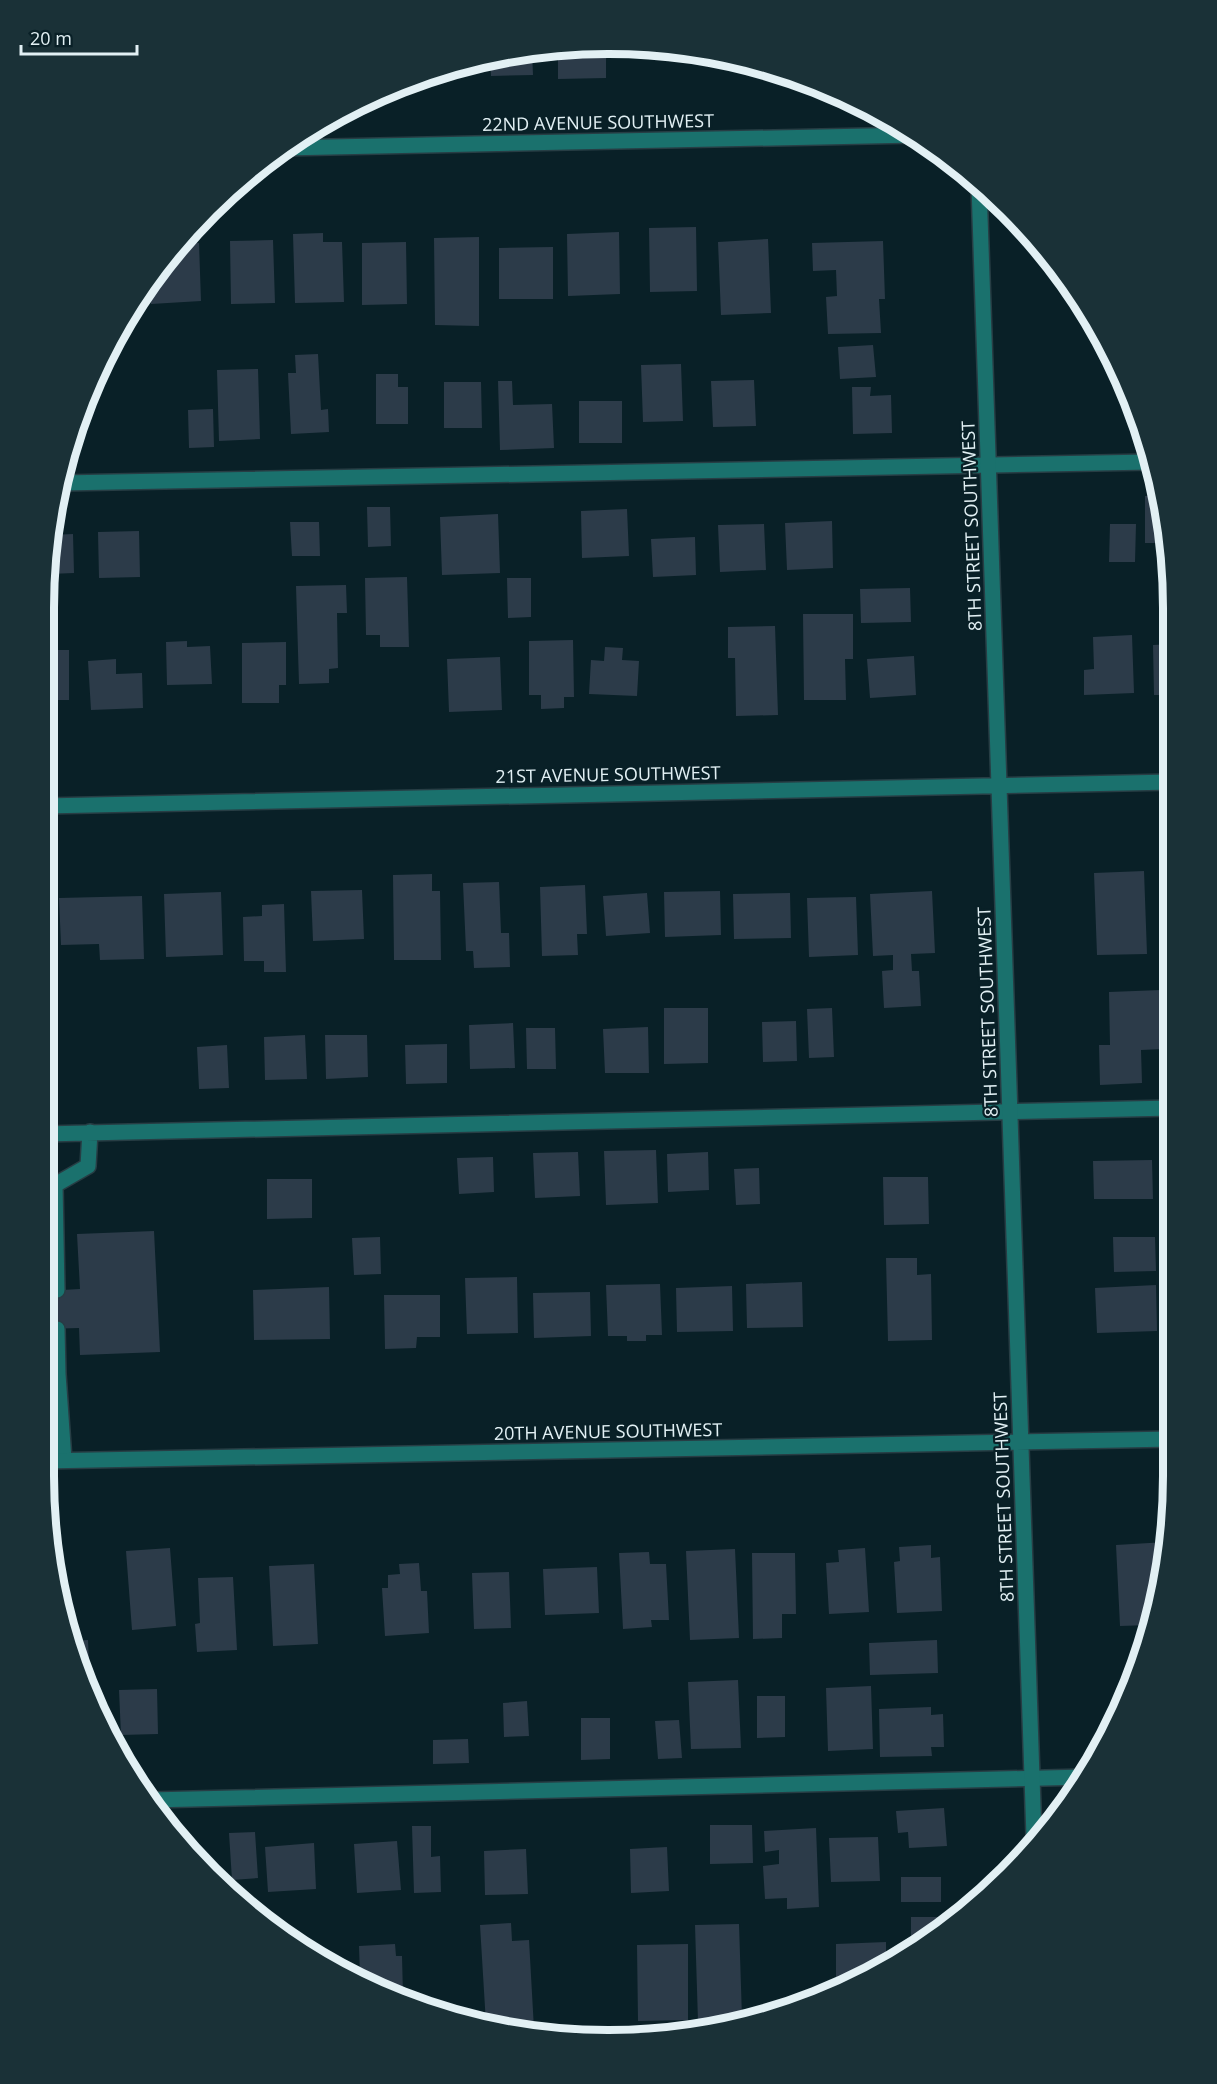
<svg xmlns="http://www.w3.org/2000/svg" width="1217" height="2084" viewBox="0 0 1217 2084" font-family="'Open Sans',sans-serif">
<rect width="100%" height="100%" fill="#092027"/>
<path fill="#2c3b49" d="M606,44V78L558,79V49Z
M631,46L659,48V50L631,51Z
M532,51L533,75L491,76L490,57Z
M479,60L480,73H438Z
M408,82V88L388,89L392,87Z
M696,227L697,291L650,292L649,228Z
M619,232L620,294L568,296L567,234Z
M323,233V242H342L344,302L295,303L293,234Z
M479,237V326L435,325L434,238Z
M768,239L771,313L721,315L718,242Z
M273,240L275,303L231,304L230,241Z
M883,241L885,299H879L881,333L828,334L826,297L837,296L836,270L813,271L812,243Z
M406,242L407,304L362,305V243Z
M199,243L201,301L151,304L150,280L168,258H171V255L180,244Z
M553,247V299H499V248Z
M873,345L876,377L840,379L838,347Z
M318,354L321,410L328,409L329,432L291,434L288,373H296L295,355Z
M681,364L683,421L643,422L641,365Z
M258,369L260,439L219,441L217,370Z
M376,374H398V387H408V424H376Z
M754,380L756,426L713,427L711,381Z
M498,381H512L513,405L552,404L554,448L500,450Z
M444,382H481L482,428H444Z
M852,387H871L870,396L891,395L892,433L853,434Z
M579,401H622V443H579Z
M213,409L214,447L189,448L188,410Z
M1145,496H1157L1167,543H1145Z
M367,507H390L391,546L368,547Z
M627,509L629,556L582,558L581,511Z
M498,514L500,573L442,575L440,517Z
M832,521L833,568L787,570L785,523Z
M290,522H319L320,556H292Z
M764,524L766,570L720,572L718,525Z
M1110,524H1136L1135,562H1109Z
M139,531L140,577L99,578L98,532Z
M73,534L74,573L50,574L52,535Z
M695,537L696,575L653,577L651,539Z
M407,577L409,647H380V635H366L365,578Z
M507,578H531V617L508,618Z
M346,585L347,613H337L338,668L329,669V683L299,684L296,586Z
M910,588L911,622L861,623L860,589Z
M803,614H853V659H845L846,700H804Z
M775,626L778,715L736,716L735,658H728V627Z
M1132,635L1134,693L1084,695V670L1094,669L1093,637Z
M573,640L574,697H564V708L541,709V695H529V641Z
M187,641V647L210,646L212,684L167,685L166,642Z
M286,642V685H279V703H242V643Z
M1172,644V695H1154L1153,645Z
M605,647L623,648L622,660L639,661L637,696L589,694L591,660L604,661Z
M45,650H69V700H45Z
M914,656L916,695L870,698L867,659Z
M500,657L502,710L449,712L447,659Z
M116,659V674L142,673L143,708L91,710L88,661Z
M1144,871L1147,954L1097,955L1094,873Z
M432,874V891H440L441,960H394L393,875Z
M499,882L501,933H509L510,967L474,968L473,951H466L463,883Z
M585,885L587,934H577L578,955L542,956L540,887Z
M362,890L364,939L313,941L311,891Z
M720,891L721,935L665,937L664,892Z
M932,891L935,953L911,954L912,971H919L921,1006L884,1008L882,971L893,970V955L873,956L870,894Z
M221,892L223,955L166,957L164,894Z
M647,893L650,933L606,936L603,896Z
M790,893L791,938L734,939L733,894Z
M142,896L144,959L100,960L99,944L61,945L59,898Z
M856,897L858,955L809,957L807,898Z
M284,904L286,972H264V961H244L243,917L262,916V905Z
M1161,990L1163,1049L1141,1050L1142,1083L1100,1085L1099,1045H1110L1109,992Z
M664,1008H708V1063L664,1064Z
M832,1008L834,1057L809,1058L807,1009Z
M796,1021L797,1061L763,1062L762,1022Z
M513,1023L515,1068L470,1069L469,1025Z
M648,1027L649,1073H605L603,1029Z
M526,1028H555L556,1069H527Z
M305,1035L307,1079L265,1080L264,1037Z
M325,1035H367L368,1077L326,1079Z
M447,1044V1083L406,1084L405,1045Z
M227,1045L229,1088L199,1089L197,1047Z
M656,1150L658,1203L606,1205L604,1151Z
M578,1152L580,1196L535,1198L533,1153Z
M708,1152L709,1190L668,1192L667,1154Z
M493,1157L494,1192L459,1194L457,1158Z
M1152,1160L1153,1199H1094L1093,1161Z
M759,1168L760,1204L736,1205L734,1169Z
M883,1177H928L929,1224L884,1225Z
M267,1179H312V1218L267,1219Z
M154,1231L160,1352L80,1355L79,1328L44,1329V1291L80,1289L77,1234Z
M380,1237L381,1274L354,1275L352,1238Z
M1113,1237H1155L1156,1271L1114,1272Z
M886,1258H917V1275L931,1274L932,1340L888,1341Z
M517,1277L518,1333L467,1334L465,1278Z
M802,1282L803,1327L747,1328L746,1284Z
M660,1284L662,1335H646V1341H627V1336H608L606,1285Z
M1156,1285L1157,1331L1097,1333L1095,1288Z
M732,1286L733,1331L677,1332L676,1288Z
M329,1287L330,1339L254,1340L253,1290Z
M590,1292L591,1336L534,1338L533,1293Z
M384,1295H440V1337H417L416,1348L385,1349Z
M1166,1542L1150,1625L1120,1626L1116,1545Z
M931,1545V1558L940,1557L942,1611L897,1613L894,1562L900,1561L899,1547Z
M170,1548L176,1626L132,1630L126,1551Z
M865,1548L869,1612L829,1614L826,1563L839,1562L838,1550Z
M735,1549L739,1638L690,1640L686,1551Z
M649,1552L650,1564H666L669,1620H651L652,1627L623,1629L619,1553Z
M752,1553H795L796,1614H782V1638L753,1639Z
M419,1563L421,1591H427L429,1633L385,1636L382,1588H388V1575L400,1574L399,1564Z
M314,1564L318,1644L273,1646L269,1566Z
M597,1567L599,1613L545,1615L543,1569Z
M509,1572L511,1628L474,1629L472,1573Z
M233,1577L237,1650L197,1652L195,1624L200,1623L198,1578Z
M88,1640L90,1687L73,1657L71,1641Z
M937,1640L938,1673L870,1675L869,1643Z
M738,1680L741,1748L691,1749L688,1682Z
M871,1686L873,1749L828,1751L826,1688Z
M157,1689L158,1734L121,1735L119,1690Z
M757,1696H785V1737L757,1738Z
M527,1701L529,1736L504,1737L503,1703Z
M931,1707V1715L943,1714L944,1747H931L932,1756L880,1757L879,1709Z
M581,1718H610V1759L581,1760Z
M679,1720L682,1758L658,1759L655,1721Z
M468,1739L469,1763L433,1764V1740Z
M944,1808L947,1846L909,1848L908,1832L898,1833L896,1811Z
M710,1825H752L753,1863L710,1864Z
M412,1826H431V1857L440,1856L441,1892L414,1893Z
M816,1828L819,1907L787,1909V1898L765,1899L763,1866L779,1864V1850L765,1852L764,1831Z
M255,1832L258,1878L232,1880L229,1833Z
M878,1837L880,1881L831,1882L829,1838Z
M397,1841L401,1890L357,1893L354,1844Z
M314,1843L316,1889L268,1892L265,1847Z
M667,1847L669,1891L631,1893L630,1849Z
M526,1849L528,1894L485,1895L484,1851Z
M901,1877H941V1902H901Z
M911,1917H946L947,1927L922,1940V1937H911Z
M511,1923L512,1941L529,1940L534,2029L486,2024L480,1925Z
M739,1924L742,2018L698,2022L695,1925Z
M886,1942V1959L836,1986V1944Z
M395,1944L396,1956H402L403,1995L360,1975L359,1946Z
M688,1944V2020L638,2021L637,1945Z"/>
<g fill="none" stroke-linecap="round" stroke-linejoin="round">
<defs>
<path id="service" d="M62,483L1150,462
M44,1134L1172,1108
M44,1185H55L88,1166L90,1132
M55,1185L57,1290
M57,1329L58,1374
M44,1374H58L64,1460
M150,1800L1084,1777"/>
<path id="minor" d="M283,148L915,135
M979,186L1034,1837
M44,806L1172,782
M44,1461L1172,1439"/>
</defs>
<use href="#service" stroke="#273d44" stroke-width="18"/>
<use href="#minor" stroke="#273d44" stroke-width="18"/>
<use href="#service" stroke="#1a716d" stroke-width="15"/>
<use href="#minor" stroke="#1a716d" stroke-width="15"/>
</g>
<g text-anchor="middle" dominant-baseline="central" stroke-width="4.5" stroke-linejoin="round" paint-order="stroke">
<g font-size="18" fill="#e2f0f4" stroke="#092027">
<text transform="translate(598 122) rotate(-1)">22ND AVENUE SOUTHWEST</text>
<text transform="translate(971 526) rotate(-92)">8TH STREET SOUTHWEST</text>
<text transform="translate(608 774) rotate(-1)">21ST AVENUE SOUTHWEST</text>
<text transform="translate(987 1012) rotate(-92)">8TH STREET SOUTHWEST</text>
<text transform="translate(608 1431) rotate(-1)">20TH AVENUE SOUTHWEST</text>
<text transform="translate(1003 1497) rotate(-92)">8TH STREET SOUTHWEST</text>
</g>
</g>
<path d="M0 0H1217V2084H0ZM608 54H609A554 554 0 0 1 1163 608V1476A554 554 0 0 1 609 2030H608A554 554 0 0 1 54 1476V608A554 554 0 0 1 608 54Z" fill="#1a3137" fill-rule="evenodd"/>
<path fill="none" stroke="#e2f0f4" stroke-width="8" d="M608 54H609A554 554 0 0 1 1163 608V1476A554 554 0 0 1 609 2030H608A554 554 0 0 1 54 1476V608A554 554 0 0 1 608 54Z"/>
<path d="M21 45v9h116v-9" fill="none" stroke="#e2f0f4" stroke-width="3"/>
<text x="30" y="45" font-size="18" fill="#e2f0f4" stroke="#092027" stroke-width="4.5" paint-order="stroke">20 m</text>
</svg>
